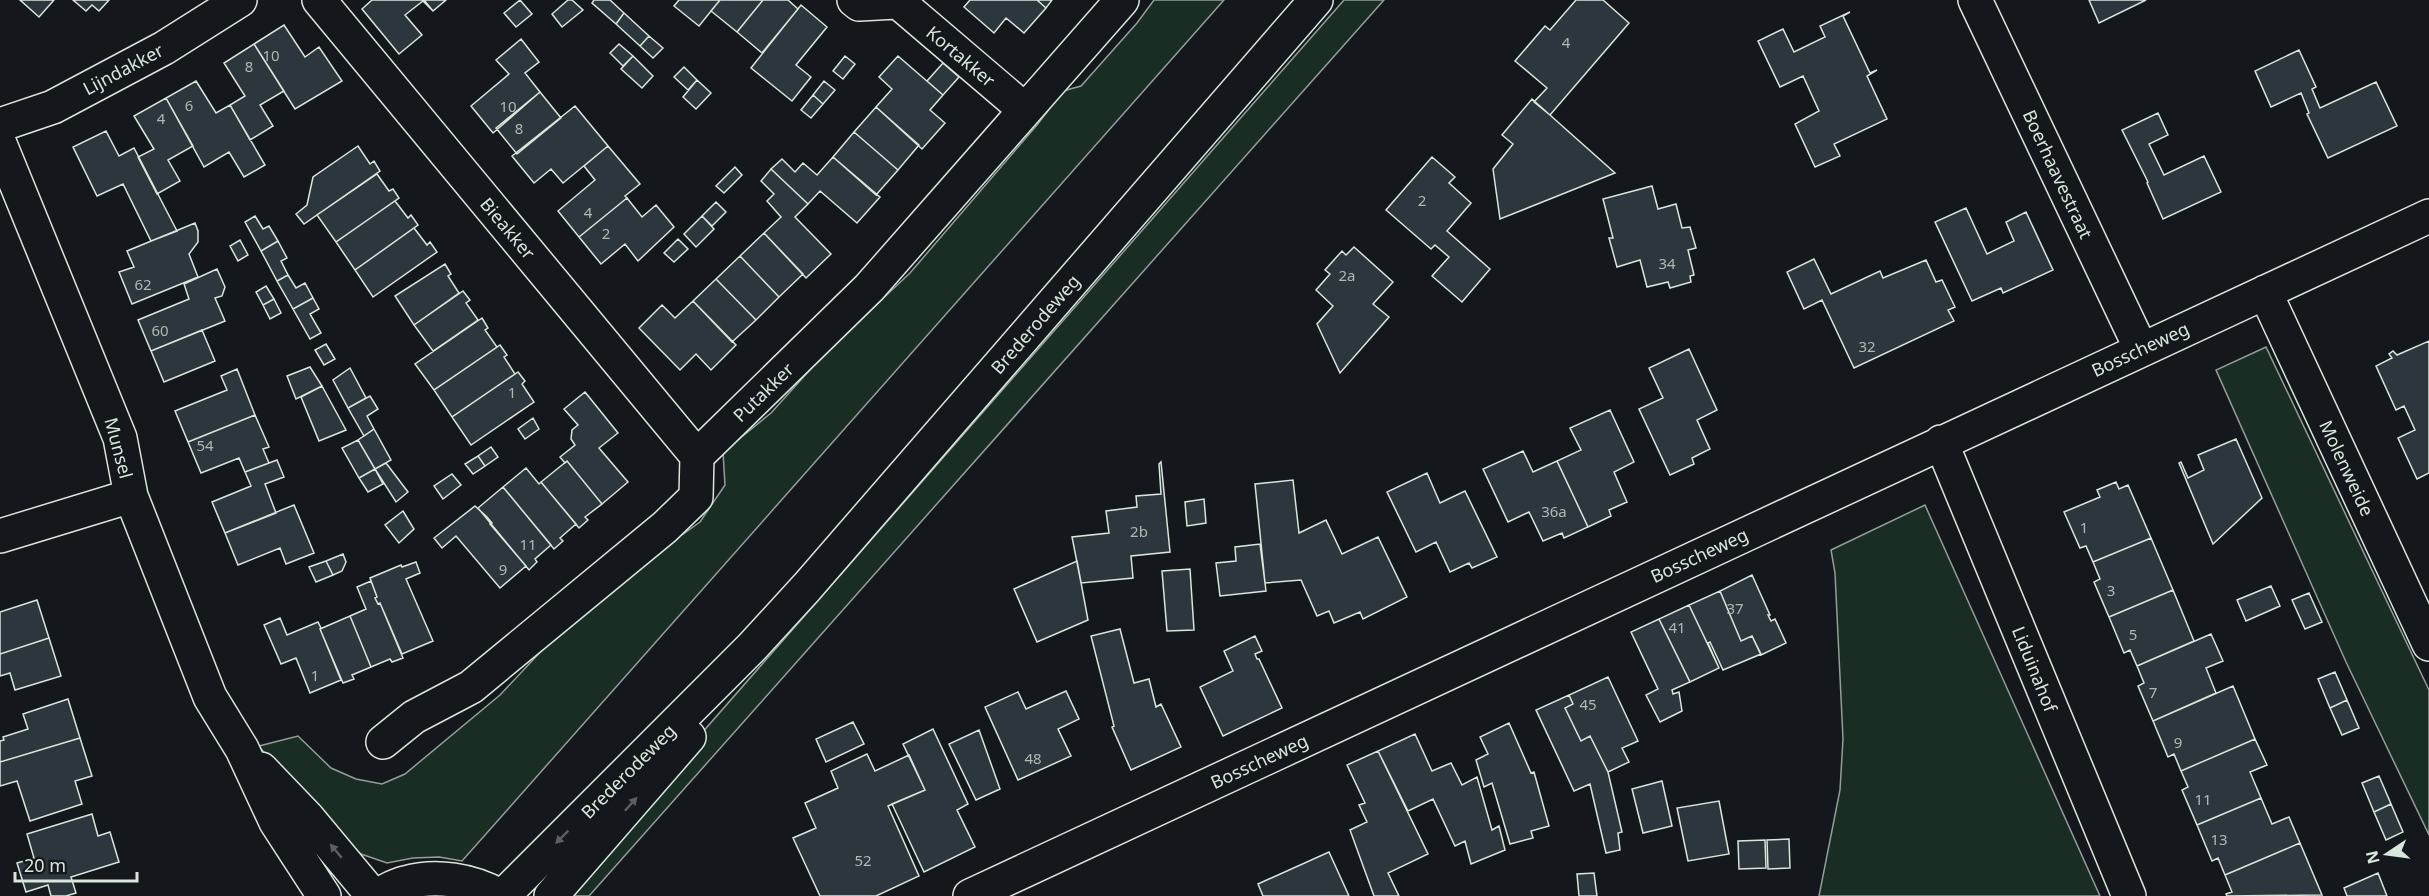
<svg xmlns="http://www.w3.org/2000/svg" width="2429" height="896" viewBox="0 0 2429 896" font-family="'Noto Sans',sans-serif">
<rect width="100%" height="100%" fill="#14181c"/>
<path fill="#1a2d24" stroke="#939e99" stroke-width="1.5" d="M1154,0H1224L462,861L439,857L413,858L387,863L361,854L325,832L259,746L298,736L331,768L356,779L382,784L405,774L500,695L547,645L644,552L683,534L700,522L725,485L723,452L771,413L827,351L910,273L1037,125L1063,91L1081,86L1137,23Z
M1344,0H1384L589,896H559Z
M2266,347L2429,690V835L2346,662L2216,370Z
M1925,505L2100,896H1819L1840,790L1843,739L1835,573L1831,550Z"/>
<path fill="#2c363c" stroke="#d8e6dc" stroke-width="1.5" d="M20,0H54L39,17Z
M73,0H109L99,11L92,5L86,11Z
M372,0H424L433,11L423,1L405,15L422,35L399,54L362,9Z
M424,0H446L433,11Z
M520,0L532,14L516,27L504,13Z
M568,0H572L583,10L562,27L552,14Z
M594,0H610L624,13L616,24L592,3Z
M679,0H720L699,26L674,6Z
M720,0H763L737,32L711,11Z
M763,0H788L798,9L762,53L737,32Z
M970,0H1037L1046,8L1024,33L1006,18L994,33L964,7Z
M1037,0H1052L1046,8Z
M1576,0H1603L1629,23L1550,115L1534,102L1547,88L1515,61L1545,26L1550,30Z
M2089,0H2146L2099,23Z
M801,5L827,27L796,65L811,77L792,101L751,68Z
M1850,12L1843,16L1870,73L1877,70L1867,76L1887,119L1834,144L1840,156L1815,167L1795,124L1819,111L1803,76L1780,87L1758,41L1783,29L1794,52L1825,37L1820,26Z
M624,13L649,36L640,46L616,24Z
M284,25L305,57L319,47L342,81L295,109L254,44Z
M649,36L663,48L653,58L640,46Z
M521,39L539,62L525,73L540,92L493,133L471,106L509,74L496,60Z
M254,44L284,91L260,105L273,126L250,140L230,105L245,96L224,63Z
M619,44L633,56L623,66L610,53Z
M2299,50L2316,87L2312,89L2320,108L2376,82L2397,126L2328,158L2307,114L2309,113L2301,93L2271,107L2255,71Z
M633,56L653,76L642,88L621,69Z
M845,56L855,64L843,79L833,71Z
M898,56L943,95L930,110L945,123L922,149L876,107L892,89L879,77Z
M943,63L959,77L943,95L927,81Z
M684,67L697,80L688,90L674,77Z
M697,80L711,93L696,109L683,97Z
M196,81L216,113L230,105L265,165L244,177L229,152L204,167L166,98Z
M824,81L835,90L823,104L813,95Z
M540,92L561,118L517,154L496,128Z
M813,95L823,104L811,118L801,110Z
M166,98L193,146L168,160L180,181L157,194L138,157L154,149L134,116Z
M1532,99L1615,173L1500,219L1493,169L1513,144L1502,135Z
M575,106L608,146L563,183L551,169L534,183L512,156Z
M876,107L919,145L898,170L854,132Z
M2158,113L2168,135L2149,144L2164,175L2204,156L2221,192L2163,219L2147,183L2148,182L2122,130Z
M106,131L119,156L134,148L177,231L151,241L123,184L97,196L73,147Z
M854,132L898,170L876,195L833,157Z
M358,146L370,164L374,161L380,171L304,224L296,214L307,205L313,177Z
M608,146L640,184L625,196L627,198L579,237L558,211L595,180L584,166Z
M833,157L880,197L857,223L820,191L808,204L771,169L782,159L795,172L803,163L817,175Z
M1432,157L1455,177L1449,183L1471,203L1447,231L1490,269L1462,302L1432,276L1449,257L1435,245L1431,249L1386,210Z
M735,167L742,175L724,193L716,186Z
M771,169L808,204L795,217L831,254L806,278L764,233L781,217L767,201L774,194L761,181Z
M377,174L389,191L393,189L399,198L336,242L317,215Z
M1652,186L1658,209L1676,204L1682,228L1690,227L1696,248L1688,250L1694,275L1690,276L1691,282L1670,288L1668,282L1647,287L1640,260L1617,267L1609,238H1613L1603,199Z
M627,198L642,217L656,205L674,227L638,261L625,244L601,264L579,237Z
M395,201L408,218L411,215L418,225L355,270L336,242Z
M716,202L726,212L712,226L702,216Z
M1966,208L1987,254L2014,241L2006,222L2026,212L2053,270L2003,293L2001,288L1972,301L1935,222Z
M255,216L263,229L269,226L278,241L261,251L245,222Z
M702,216L714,229L696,247L684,234Z
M195,223L198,231V242L189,254L198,277L132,304L119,272L134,267L127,251Z
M414,228L427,245L430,242L437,252L373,297L355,270Z
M764,233L803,274L779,297L740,256Z
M678,239L688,249L674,262L664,253Z
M240,240L248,255L238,261L230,246Z
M278,241L287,258L281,261L288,275L277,281L261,251Z
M1354,247L1393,282L1373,304L1389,317L1340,373L1317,324L1333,306L1316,290L1330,274L1325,270L1342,251L1346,255Z
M740,256L779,297L756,320L716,279Z
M1814,259L1831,294L1880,271L1883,278L1926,260L1936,282L1942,280L1955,307L1948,310L1954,321L1854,368L1822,300L1804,309L1787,272Z
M445,264L451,274L448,276L459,293L414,325L395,296Z
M217,269L225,287L222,296L215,298L225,321L151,351L138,320L189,299L184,284Z
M288,275L296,288L305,283L313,298L293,309L277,281Z
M716,279L756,320L732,342L693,301Z
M266,286L274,299L263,305L256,292Z
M463,291L470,300L466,303L478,320L433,351L414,325Z
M313,298L319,309L310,314L321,333L310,339L293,309Z
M274,299L281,313L270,319L263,305Z
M693,301L736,345L711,370L696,354L680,370L639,328L662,305L675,318Z
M482,318L488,328L485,330L497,347L434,390L415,364Z
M202,330L215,361L164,382L151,351Z
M2429,341V473L2417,479L2398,438L2415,430L2404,406L2396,410L2376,366L2392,358L2389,354L2393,351L2397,355Z
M326,344L335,359L324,365L315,350Z
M500,345L507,355L504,357L515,374L452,417L434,390Z
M1689,349L1717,410L1697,420L1710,449L1692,458L1694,464L1670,475L1639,409L1663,398L1649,368Z
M310,367L322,386L296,399L287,376Z
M350,368L366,398L348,408L333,380Z
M237,369L255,415L188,442L175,411L227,390L221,376Z
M518,372L525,381L522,384L534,402L471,445L452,417Z
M322,386L346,430L319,441L301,397Z
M585,392L618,433L599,448L628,482L602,504L567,461L565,463L560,457L575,445L571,439L572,430L578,425L564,409Z
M370,396L378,409L367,416L374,429L364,436L348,408Z
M1610,410L1634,462L1614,472L1627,502L1609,510L1611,516L1588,527L1557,461L1581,450L1570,428Z
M255,415L269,447L263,449L269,463L245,472L239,458L201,473L188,442Z
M533,418L539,429L525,439L518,429Z
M374,429L391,460L375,469L358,440Z
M2236,439L2262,498L2213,544L2179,463L2181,462L2188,478L2204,470L2198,455Z
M358,440L375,469L359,478L342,448Z
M491,447L498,457L485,466L478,456Z
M1523,451L1533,472L1557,461L1588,527L1564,538L1562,533L1543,541L1529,512L1508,522L1483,469Z
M478,456L485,466L473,474L465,464Z
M277,460L284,477L265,484L276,513L225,533L212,502L251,486L245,472Z
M567,461L602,504L585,517L588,520L579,528L541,482Z
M1161,462L1170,552L1131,556L1133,578L1081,583L1072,537L1109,533L1106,511L1137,507L1136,496L1161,494L1159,464Z
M386,463L408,492L396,502L375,469Z
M526,468L539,484L541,482L576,524L560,538L563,541L554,549L503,487Z
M375,469L383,484L368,492L359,478Z
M1427,473L1440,503L1465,491L1497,557L1472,568L1469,563L1450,572L1436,542L1416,552L1387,492Z
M452,474L461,485L443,499L434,486Z
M1293,480L1299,533L1326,520L1342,554L1378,537L1407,597L1363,619L1360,612L1334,623L1329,611L1317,616L1301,580L1265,583L1255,484Z
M2116,482L2119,489L2128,485L2151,538L2093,562L2086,546L2080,548L2064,512L2100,497L2097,490Z
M503,487L551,545L535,559L537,562L529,570L478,508Z
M1204,499L1206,523L1187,526L1185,502Z
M294,505L314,553L286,564L280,548L238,565L225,533Z
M475,506L487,517L492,523L490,524L526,566L500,588L456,536L442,548L434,538Z
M403,511L414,529L399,543L385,525Z
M2151,538L2173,590L2109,617L2094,582L2100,579L2093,562Z
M1260,544L1266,591L1220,596L1216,563L1236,561L1235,547Z
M343,554L346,562L342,571L333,575L326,561Z
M326,561L333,575L316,582L309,567Z
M1077,561L1088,620L1037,642L1014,589Z
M416,562L420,573L406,579L433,641L402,654L380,603L378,604L375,598L377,597L370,578L401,565L402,567Z
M1190,569L1194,630L1167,631L1162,571Z
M1752,575L1770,615H1768L1771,621L1775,619L1786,643L1761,655L1752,636L1741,641L1720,591Z
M371,581L377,597L375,598L378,604L380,603L403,658L392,662L390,659L371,667L350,616L366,609L357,587Z
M2271,586L2280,606L2246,621L2237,600Z
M2173,590L2194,641L2137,666L2130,650L2124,653L2109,617Z
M1720,591L1741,641L1752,636L1761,654L1723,670L1710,642L1708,643L1719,668L1689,605Z
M2309,593L2322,622L2305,629L2292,600Z
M37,600L49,638L0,654V612Z
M1689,605L1719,668L1690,682L1659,619Z
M350,616L371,667L352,675L354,679L343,683L320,629Z
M280,618L287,635L318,622L321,628L320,629L341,680L310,693L296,658L281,664L264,625Z
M1659,619L1690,682L1672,690L1673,694L1679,692L1682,711L1660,722L1646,695L1658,689L1631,632Z
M1120,629L1134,683L1149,679L1156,707L1161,704L1181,747L1131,770L1112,727L1114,726L1091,636Z
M2211,634L2223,661L2206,668L2216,693L2153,721L2138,686L2144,683L2137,666Z
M1255,636L1262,651L1255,654L1257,659H1259L1282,708L1223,736L1200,687L1233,671L1224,651Z
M49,638L61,676L15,690L10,673L0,676V654Z
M2335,672L2347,700L2330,708L2318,679Z
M1608,677L1638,741L1622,748L1629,762L1608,772L1590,736L1581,741L1565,708L1573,704L1569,695Z
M2233,686L2255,739L2181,771L2174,754L2168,757L2153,721Z
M1066,691L1079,719L1058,729L1071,756L1018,780L985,707L1018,692L1026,709Z
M1569,695L1573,704L1565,708L1581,741L1590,736L1608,772L1622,832L1618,833L1620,850L1606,853L1590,784L1574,791L1536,710Z
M68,699L80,738L0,762V741L4,740L3,737L28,729L23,714Z
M2347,700L2359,728L2342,735L2330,708Z
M853,722L864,744L826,762L816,739Z
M1509,723L1531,773L1534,772L1549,826L1531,831L1533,838L1510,844L1492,783L1484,787L1476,760L1488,754L1480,737Z
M933,729L968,804L957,810L975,847L924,872L892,804L925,790L903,744Z
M979,730L1000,789L976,800L949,744Z
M1415,734L1432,771L1451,763L1462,785L1477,777L1492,830L1499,826L1505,850L1471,864L1465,841L1455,846L1433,799L1408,811L1378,751Z
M80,738L92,776L75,781L82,804L30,821L17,781L0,786V762Z
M2255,739L2267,765L2250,772L2261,798L2197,825L2182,790L2188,787L2181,771Z
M1378,751L1428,854L1388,873L1399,896H1374L1350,830L1367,822L1359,805L1365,803L1347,765Z
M867,754L875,771L909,755L925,790L888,806L919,876L876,896H820L793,838L816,828L805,803L838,788L831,771Z
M2379,776L2391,804L2374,812L2362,783Z
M1662,781L1672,826L1643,833L1632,789Z
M2261,798L2272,824L2289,817L2300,843L2225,875L2218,858L2212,861L2197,825Z
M1719,801L1729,854L1688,861L1677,808Z
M2391,804L2403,832L2386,840L2374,812Z
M92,814L98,836L110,832L119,862L71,877L76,893L66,896H51L48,885L26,892L17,863L34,858L27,834Z
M1789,839L1790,868L1768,869L1767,840Z
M1765,840L1766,868L1739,869L1738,841Z
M2300,843L2322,895L2227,896L2226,894L2232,892L2225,875Z
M1329,852L1349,896H1263L1258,884Z
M1594,873L1597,896H1579L1577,874Z
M2378,873L2387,896H2347L2344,888Z"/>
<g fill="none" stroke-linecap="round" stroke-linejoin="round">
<defs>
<path id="minor" d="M319,0L697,456
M854,0L859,4L896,2
M896,0L1025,110
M1975,0L2141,349
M0,125L53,107L164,48L240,0
M0,144L120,438L131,496L210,697L242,749L276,822L324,896
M2265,292L2429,644
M1941,442L2129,896
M0,536L131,496
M383,742L414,717L471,687L665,527L696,497L697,456L869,288L1122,0
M261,769L308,818L373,896
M970,896L2429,216"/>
<path id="secondary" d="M375,896C385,892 395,885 405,883C436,874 472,880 500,896
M503,896L752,647L807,587L1316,0
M551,896L689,737"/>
</defs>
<use href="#minor" stroke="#d8e6dc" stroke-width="36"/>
<use href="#secondary" stroke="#d8e6dc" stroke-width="36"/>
<use href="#minor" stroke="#14181c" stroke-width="33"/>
<use href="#secondary" stroke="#14181c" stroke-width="33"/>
</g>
<defs><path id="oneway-solid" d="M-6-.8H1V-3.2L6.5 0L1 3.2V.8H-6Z" transform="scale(1.5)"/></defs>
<g fill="#59605f">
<use href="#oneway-solid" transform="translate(631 804) rotate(-48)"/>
<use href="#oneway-solid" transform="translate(562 837) rotate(135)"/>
<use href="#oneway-solid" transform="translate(336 851) rotate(-130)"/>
</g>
<g text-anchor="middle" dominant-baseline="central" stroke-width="4.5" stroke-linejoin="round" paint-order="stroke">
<g font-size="15" fill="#adbab4">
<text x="1566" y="42">4</text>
<text x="271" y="55">10</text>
<text x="249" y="66">8</text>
<text x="189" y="105">6</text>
<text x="508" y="106">10</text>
<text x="161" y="118">4</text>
<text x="519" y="128">8</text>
<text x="1422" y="200">2</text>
<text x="588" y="212">4</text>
<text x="606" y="233">2</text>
<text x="1667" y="263">34</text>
<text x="1347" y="275">2a</text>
<text x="143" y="284">62</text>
<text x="160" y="330">60</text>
<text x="1867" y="346">32</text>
<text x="512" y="392">1</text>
<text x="205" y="445">54</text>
<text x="1554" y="511">36a</text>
<text x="2084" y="527">1</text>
<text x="1139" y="531">2b</text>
<text x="528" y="544">11</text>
<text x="503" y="569">9</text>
<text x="2111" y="590">3</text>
<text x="1735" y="608">37</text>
<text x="1677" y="627">41</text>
<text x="2133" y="634">5</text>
<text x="315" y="675">1</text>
<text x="2153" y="692">7</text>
<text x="1588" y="704">45</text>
<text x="2178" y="742">9</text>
<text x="1033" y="758">48</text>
<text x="2203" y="799">11</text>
<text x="2219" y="839">13</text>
<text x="863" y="860">52</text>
</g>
<g font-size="18" fill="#d8e6dc" stroke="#14181c">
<text transform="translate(961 56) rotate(40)">Kortakker</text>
<text transform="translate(123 69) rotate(-28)">Lijndakker</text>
<text transform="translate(2058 174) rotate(65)">Boerhaavestraat</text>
<text transform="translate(508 228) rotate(50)">Bieakker</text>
<text transform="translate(1035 324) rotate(-49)">Brederodeweg</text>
<text transform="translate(2140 349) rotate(-25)">Bosscheweg</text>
<text transform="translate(763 392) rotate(-44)">Putakker</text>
<text transform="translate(119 448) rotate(75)">Munsel</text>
<text transform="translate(2347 468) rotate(65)">Molenweide</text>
<text transform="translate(1699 555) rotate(-25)">Bosscheweg</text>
<text transform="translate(2035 669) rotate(68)">Liduinahof</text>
<text transform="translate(1259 761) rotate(-25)">Bosscheweg</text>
<text transform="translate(628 771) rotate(-45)">Brederodeweg</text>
</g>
</g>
<g transform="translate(2387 854) rotate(257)" stroke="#14181c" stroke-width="4.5" paint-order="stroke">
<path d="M0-4.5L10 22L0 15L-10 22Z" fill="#d8e6dc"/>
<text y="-9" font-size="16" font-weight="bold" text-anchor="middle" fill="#d8e6dc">N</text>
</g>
<path d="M15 872v9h122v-9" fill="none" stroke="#d8e6dc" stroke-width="3"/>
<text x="24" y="872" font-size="18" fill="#d8e6dc" stroke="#14181c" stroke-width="4.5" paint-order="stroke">20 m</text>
</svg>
